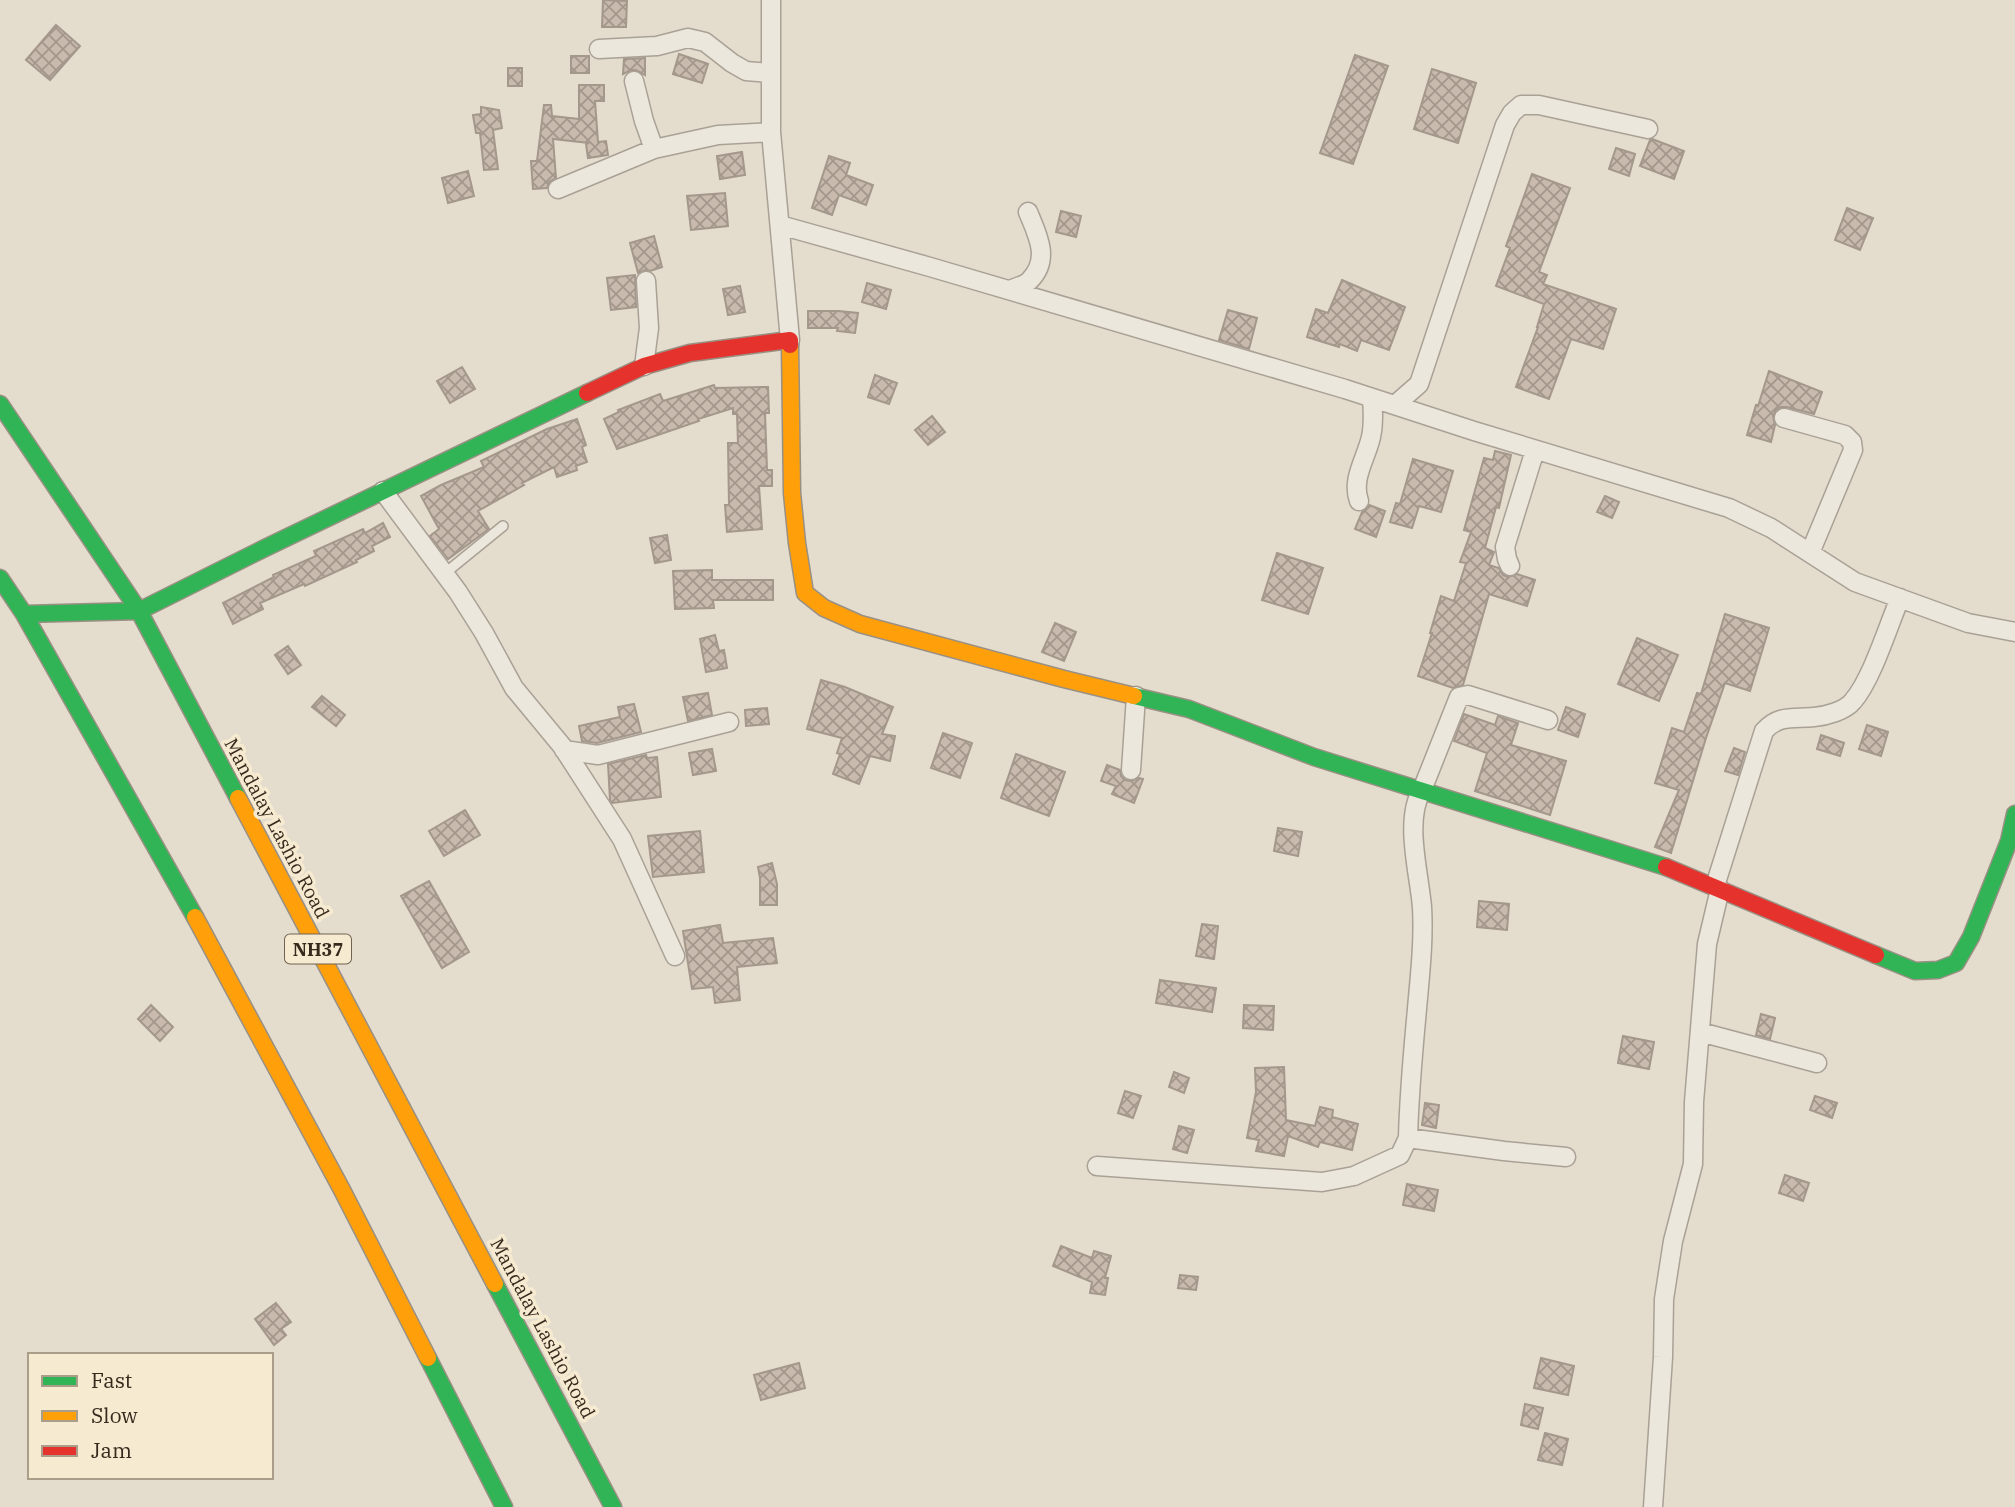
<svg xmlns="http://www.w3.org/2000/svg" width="2015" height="1507" viewBox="0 0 2015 1507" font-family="'IBM Plex Serif',serif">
<defs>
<pattern id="building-cross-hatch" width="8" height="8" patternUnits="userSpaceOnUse" patternTransform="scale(1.75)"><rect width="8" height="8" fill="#c8baad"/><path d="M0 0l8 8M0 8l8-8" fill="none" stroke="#a3978c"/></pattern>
</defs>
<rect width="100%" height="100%" fill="#e4dccc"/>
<path fill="url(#building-cross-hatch)" stroke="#a4978b" stroke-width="2" d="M603,0L627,1L626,27H602Z
M56,25L80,46L50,80L26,60Z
M679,54L708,64L702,83L673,74Z
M1355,55L1388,66L1353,164L1320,153Z
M571,56H589V73H571Z
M645,58V75L636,70H631L623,74L624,59Z
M508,68H522V86H508Z
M1432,69L1476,83L1458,143L1414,129Z
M579,85H604V101H595L598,142L606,141L608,155L588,158L586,144L589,143L553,139L556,178L549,182L547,188L533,189L531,161H537L544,105H551L552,116L579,119Z
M481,107L499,110L502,128L493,130L498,169L484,170L480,133H476L473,115L481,114Z
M1652,139L1684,151L1674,179L1640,166L1650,140Z
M1616,148L1635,154L1629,176L1609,169Z
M742,152L745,175L720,179L717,156Z
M829,156L850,163L846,175L873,185L866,205L839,195L832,215L812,208Z
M468,171L474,196L448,203L442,178Z
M1532,174L1570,188L1539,272L1547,275L1543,284L1616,309L1603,349L1571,339L1549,399L1516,387L1538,327H1537L1544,304L1496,286L1510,248L1506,246Z
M725,193L728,226L691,230L687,196Z
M1847,208L1873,218L1860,250L1835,240Z
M1061,211L1081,216L1076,237L1056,232Z
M654,236L662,267L650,271L645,270L638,273L630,243Z
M635,275L636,307L611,310L607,278Z
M1342,280L1405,307L1389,350L1361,340L1357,351L1340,344L1339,347L1307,337L1316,309L1328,313Z
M867,283L891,290L886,309L862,302Z
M740,286L745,312L728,315L723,289Z
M1228,310L1257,318L1249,349L1219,340Z
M808,311H838L858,313L855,333L837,331L838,328H808Z
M462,367L475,389L450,403L437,381Z
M1769,371L1822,392L1814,414L1786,407H1781L1776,410L1773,416L1775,425L1771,442L1747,435L1756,405L1758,406Z
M875,375L897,383L889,404L868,397Z
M714,385L715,388L768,387L769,413H765L767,470H772V486H759L762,529L727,532L725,505H729L728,443H738L737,414H733V408L698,419L699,421L617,449L604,419L619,412L618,410L660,394L663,401Z
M932,416L945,432L928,445L915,430Z
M577,419L586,445L582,447L587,462L576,466L577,470L557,477L554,467L522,483L524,485L478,511L489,529L448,559L430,536L439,529L421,496L441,485L484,467L481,461L547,429Z
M1495,451L1511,455L1499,508L1496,507L1485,548L1494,552L1489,565L1499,568L1503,575L1508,577L1517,574L1535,580L1527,606L1489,594L1463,685L1453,688L1418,676L1432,633H1430L1441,596L1454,601L1466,563L1460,562L1471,532L1464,530L1484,458L1493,460Z
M1413,459L1453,471L1441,512L1419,506L1412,528L1390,522L1396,503L1400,504Z
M1605,496L1619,502L1612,518L1597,512Z
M1369,505L1385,511L1376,537L1355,529L1362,512Z
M383,523L390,537L372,546L374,551L356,560L357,562L305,586L304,584L260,603L263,609L233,624L223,603L274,577L273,575L316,556L314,551L363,529L365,533Z
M667,535L671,560L655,563L650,538Z
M1277,553L1323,568L1308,614L1262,600Z
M712,570V580H773V600H713L714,608L675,609L673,571Z
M1725,614L1769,628L1750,691L1725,683L1706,738L1671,853L1655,847L1679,790L1655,783L1672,728L1684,732L1697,693L1701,694Z
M1055,623L1076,632L1064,661L1042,652Z
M715,635L719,651L724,650L727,668L706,672L700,639Z
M1637,638L1678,655L1659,701L1618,684Z
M288,646L301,665L288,674L275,655Z
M821,680L845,687L893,707L882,734L895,736L890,761L870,756L859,784L833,774L840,754L837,753L842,738L807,729Z
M708,693L712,715L688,721L683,697Z
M322,696L345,715L336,726L312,707Z
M634,704L641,732L597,743L582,741L579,726L620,717L618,707Z
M1566,707L1585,714L1578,737L1558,730Z
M767,708L769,724L746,726L745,710Z
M1464,714L1495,725L1498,716L1518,723L1511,745L1566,761L1550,815L1475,791L1487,753L1454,741Z
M1867,725L1888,732L1881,756L1859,749Z
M943,733L972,743L960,778L931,768Z
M1821,735L1844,743L1840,756L1817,749Z
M1734,748L1745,752L1738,775L1725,771Z
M712,749L716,771L693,775L689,753Z
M1016,754L1065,772L1049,816L1001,798Z
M646,755L647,758L657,757L661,797L612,803L610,800L608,764Z
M1107,765L1120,770L1121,776L1125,780L1131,781L1139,778L1143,779L1134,803L1112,794L1116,786L1101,781Z
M465,810L480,835L444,856L429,831Z
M1278,828L1302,832L1298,856L1274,851Z
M700,831L704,872L653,877L648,836Z
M772,863L777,884V905H760V878L758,867Z
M429,881L469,952L442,968L401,896Z
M1479,901L1509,904L1507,930L1477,927Z
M1202,924L1218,926L1214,959L1196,956Z
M720,925L723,943L773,938L777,963L737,967L740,1000L715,1003L713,987L692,989L683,931Z
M1160,980L1216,988L1212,1012L1156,1003Z
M151,1005L173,1027L160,1041L138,1019Z
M1244,1005L1274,1006L1273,1030L1243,1028Z
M1761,1014L1775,1018L1770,1039L1756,1035Z
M1623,1036L1654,1042L1649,1069L1618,1063Z
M1284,1067L1286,1120L1315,1126L1320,1107L1333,1110L1332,1117L1358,1124L1352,1150L1320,1142L1318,1147L1288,1136L1284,1156L1256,1151L1259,1140L1247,1138L1256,1092L1255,1068Z
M1174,1072L1189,1078L1184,1093L1169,1087Z
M1125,1091L1141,1096L1133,1118L1118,1113Z
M1815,1096L1837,1103L1832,1118L1810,1110Z
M1425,1103L1439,1105L1436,1128L1422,1125Z
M1179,1126L1194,1130L1187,1153L1173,1149Z
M1785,1175L1809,1183L1803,1201L1779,1193Z
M1407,1184L1438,1190L1434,1211L1403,1205Z
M1061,1246L1092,1258L1094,1251L1111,1256L1105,1278H1108L1105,1295L1090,1293L1092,1282L1053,1266Z
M1180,1275L1198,1277L1196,1290L1178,1288Z
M276,1303L291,1322L281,1329L286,1335L274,1345L255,1319Z
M1541,1358L1574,1366L1568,1395L1534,1388Z
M799,1363L805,1388L761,1400L754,1375Z
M1525,1404L1543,1408L1538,1429L1521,1425Z
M1545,1433L1568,1439L1562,1465L1538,1460Z"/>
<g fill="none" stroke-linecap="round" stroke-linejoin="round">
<defs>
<path id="lane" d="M444,574L503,526"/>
<path id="street" d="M771,0V132L790,340
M599,49L657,46L688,38L705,42L732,63L746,71L771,73
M634,81L644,121L654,149
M558,189L654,149L718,135L771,132
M780,225L930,267L1345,389L1474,431L1729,508L1771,528L1855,582L1968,623L2015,632
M1010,290C1016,287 1026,285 1030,280C1051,259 1037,234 1028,212
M644,366L649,328L646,281
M1395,405L1419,384L1505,125L1512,113L1521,105H1539L1648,129
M1784,418L1845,435L1852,442L1853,450L1810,553
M383,491L458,592L484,633L514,688L562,746L622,839L675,956
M1359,501C1351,479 1366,459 1371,437C1374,424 1373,411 1372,398
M1510,566L1507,559L1505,547L1535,450
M1548,720L1468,695L1459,697L1422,790C1404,820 1419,872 1422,907C1424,941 1420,974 1417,1009C1413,1052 1409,1094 1408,1138L1504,1151L1566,1157
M564,750L598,755L729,722
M1131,770L1136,696
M1715,886L1764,731C1779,714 1794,719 1814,717C1826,716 1845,711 1853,701C1872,679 1888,626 1900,598
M1700,1032L1817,1063
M1097,1166L1322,1182L1354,1176L1400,1155L1408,1138
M1653,1507L1663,1357L1664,1299L1673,1241L1693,1164L1694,1102L1707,944L1720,889"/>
<path id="fast" d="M0,404L139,611L238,798
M0,578L24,614L195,917
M24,614L139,611L265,548L587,393
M1134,696L1189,709L1314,757L1666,867
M1876,955L1915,971L1938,970L1956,963L1971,937L2009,841L2015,814
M495,1284L613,1507
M428,1358L504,1507"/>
<path id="slow" d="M790,345L792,493L797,543L805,593L824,608L860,624L1064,679L1134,696
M238,798L495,1284
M195,917L342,1190L428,1358"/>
<path id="jam" d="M587,393L644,366L690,353L790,340V345
M1666,867L1876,955"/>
</defs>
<use href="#lane" stroke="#a9a195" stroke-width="12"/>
<use href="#street" stroke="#a9a195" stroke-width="21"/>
<use href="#fast" stroke="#999084" stroke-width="19"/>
<use href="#slow" stroke="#999084" stroke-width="19"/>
<use href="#jam" stroke="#999084" stroke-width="19"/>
<use href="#lane" stroke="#ece7dd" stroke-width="9"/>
<use href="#street" stroke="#ece7dd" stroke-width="18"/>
<use href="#fast" stroke="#30b455" stroke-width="16"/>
<use href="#slow" stroke="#ff9f0a" stroke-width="16"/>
<use href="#jam" stroke="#e5322d" stroke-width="16"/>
</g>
<g text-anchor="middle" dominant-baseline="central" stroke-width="7" stroke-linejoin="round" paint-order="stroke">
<rect fill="#f6ead1" stroke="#716353" stroke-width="2" x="285" y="934.5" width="66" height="29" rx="5"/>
<g font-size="18" font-weight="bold" fill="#38291d">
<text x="318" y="949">NH37</text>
</g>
<g font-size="19" fill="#38291d" stroke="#f6ead1">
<text transform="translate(277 828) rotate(62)">Mandalay Lashio Road</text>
<text transform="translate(543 1328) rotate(62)">Mandalay Lashio Road</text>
</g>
</g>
<rect x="28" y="1353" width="245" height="126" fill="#f6ead1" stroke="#aa9d89" stroke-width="2"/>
<rect x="42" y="1376" width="35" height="10" fill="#30b455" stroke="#aa9d89" stroke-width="2"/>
<text x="91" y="1388" font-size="21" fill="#38291d">Fast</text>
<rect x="42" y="1411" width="35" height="10" fill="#ff9f0a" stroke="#aa9d89" stroke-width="2"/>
<text x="91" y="1423" font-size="21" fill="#38291d">Slow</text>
<rect x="42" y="1446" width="35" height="10" fill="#e5322d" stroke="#aa9d89" stroke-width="2"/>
<text x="91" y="1458" font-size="21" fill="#38291d">Jam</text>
</svg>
